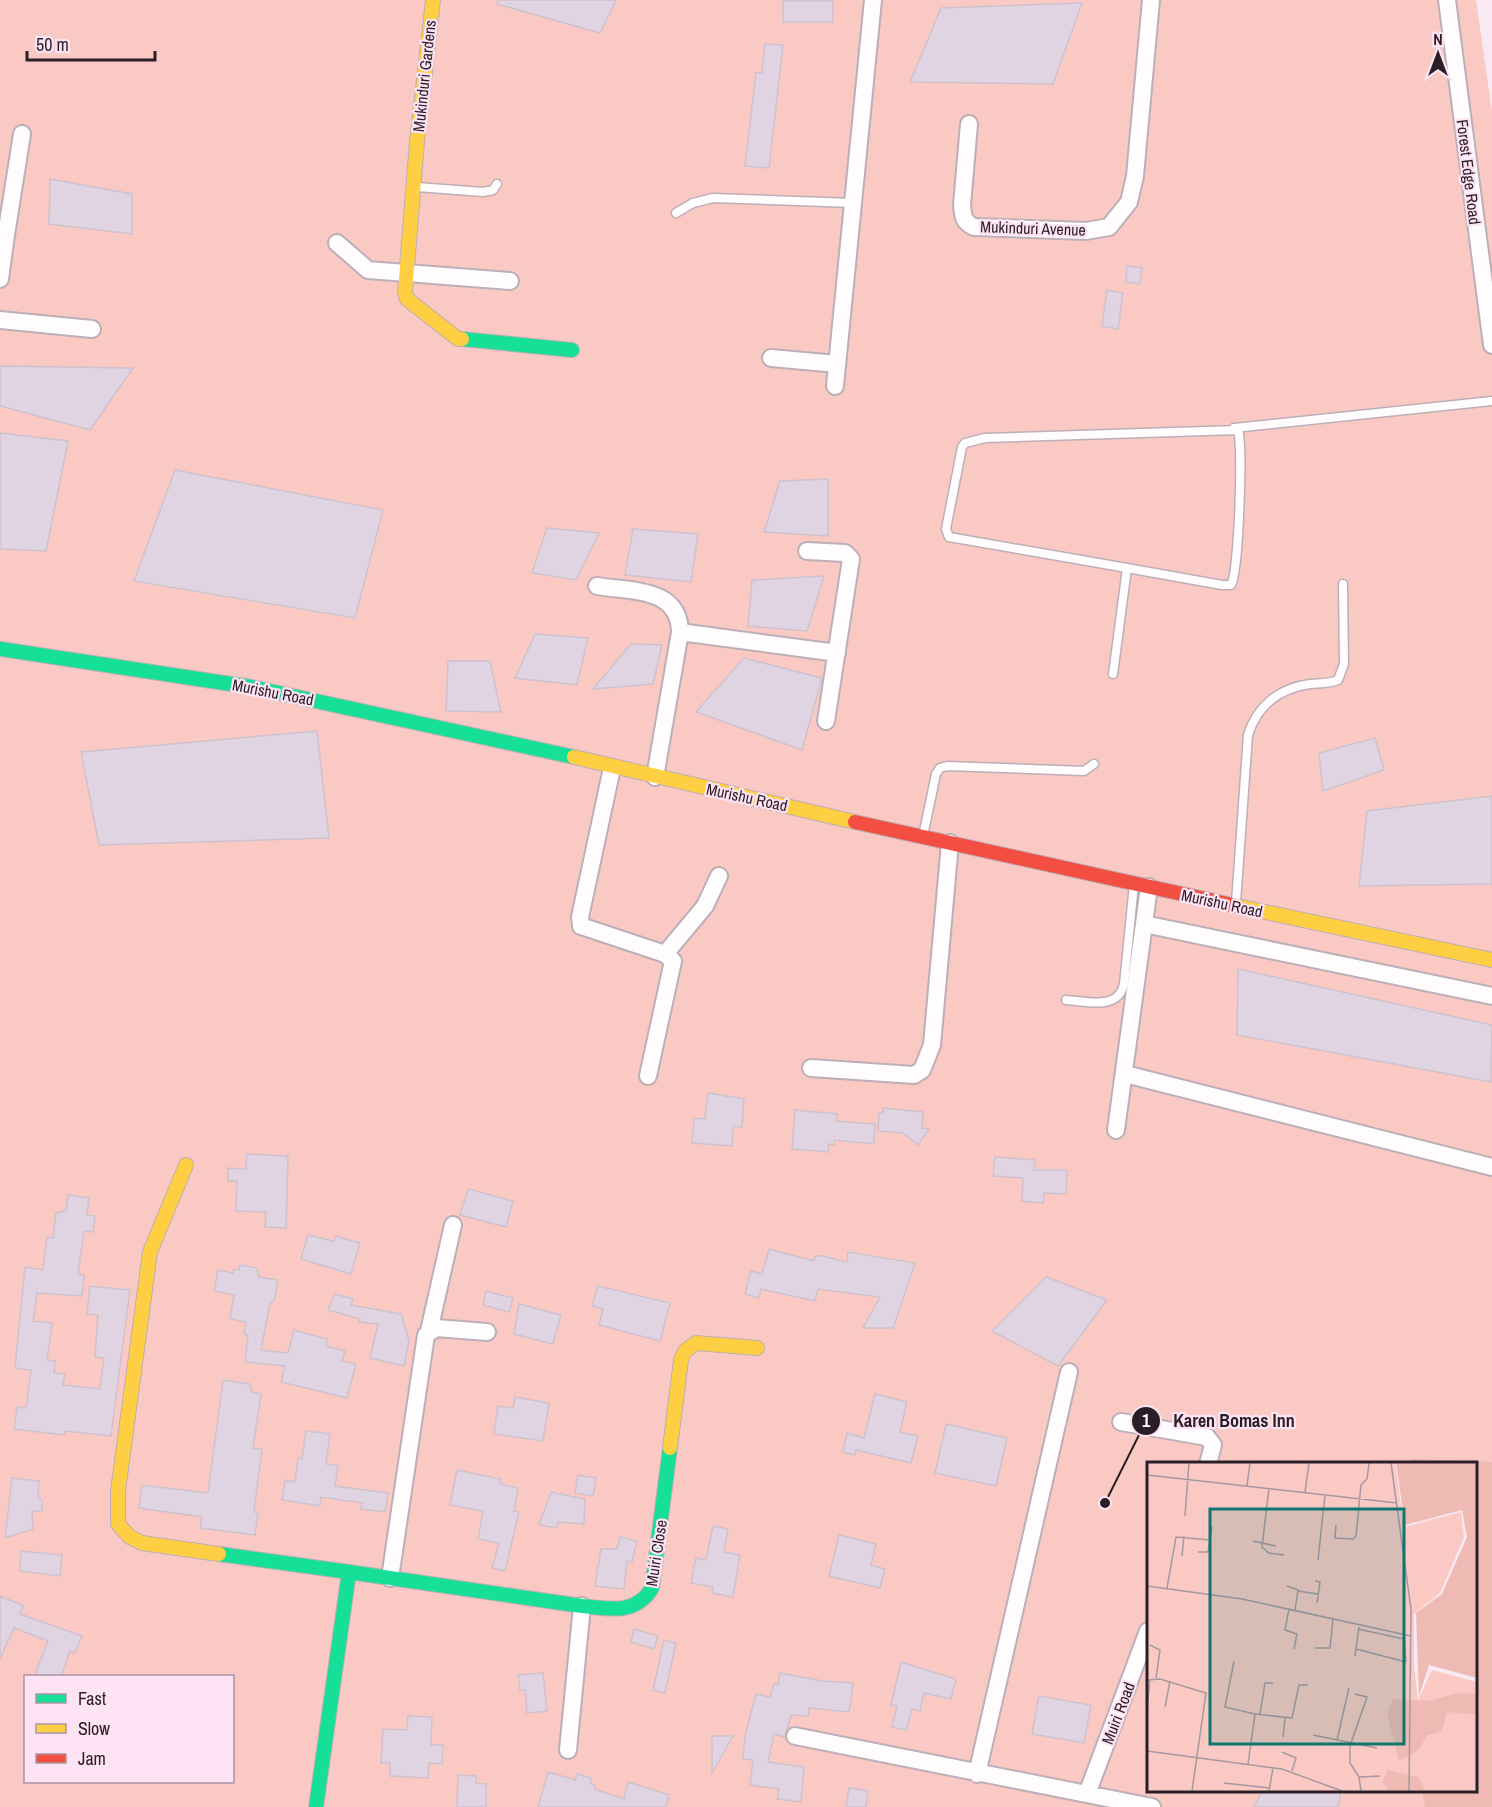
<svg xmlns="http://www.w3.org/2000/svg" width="1492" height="1807" viewBox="0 0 1492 1807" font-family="'Archivo Narrow',sans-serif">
<rect width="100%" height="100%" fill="#f8e9f3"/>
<path fill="#fbc9c4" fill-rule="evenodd" d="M0,0H1476L1492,112V1807H0ZM1148,1464H1476V1790H1148ZM26,1676H232V1782H26Z"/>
<path fill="#f0bab4" d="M1411,1459L1492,1462V1807H1425L1422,1791L1476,1790V1464L1409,1463Z"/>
<path fill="#e0d3e2" stroke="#cdc2cd" stroke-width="1.5" d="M498,0H616L600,33L497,4Z
M783,1H833V22H783Z
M1082,3L1053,84L910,82L941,8Z
M765,44L783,45L769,168L745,166L756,72L762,73Z
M50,179L132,194V234L49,224Z
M1127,266L1142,268L1140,284L1126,282Z
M1107,290L1123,293L1118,329L1102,326Z
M0,366L133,368L90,430L0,406Z
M0,433L68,441L46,551L0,549Z
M175,470L383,510L355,618L134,581Z
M828,479V536L764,532L780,481Z
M547,528L599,533L576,580L532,573Z
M633,529L698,534L691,582L625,575Z
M824,576L807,631L748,626L752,580Z
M535,634L588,638L577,685L515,678Z
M631,644L662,645L653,684L593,689Z
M744,658L822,678L802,750L696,712Z
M448,661H490L501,712L446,711Z
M317,731L329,838L99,845L81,752Z
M1375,738L1384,770L1323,791L1319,753Z
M1492,796V884L1359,886L1367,811Z
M1238,969L1492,1025L1491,1082L1237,1035Z
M708,1093L744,1099L742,1127L733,1126L732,1146L692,1143L694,1118L705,1119Z
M883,1108L923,1112L922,1128L929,1129L918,1145L903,1133L878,1131L879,1113H883Z
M795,1110L837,1114L836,1121L875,1124L874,1144L834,1140V1145L829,1144L828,1152L792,1149Z
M247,1154L288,1156L286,1228L265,1227L266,1212L236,1211L237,1181H228V1168L246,1169Z
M995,1157L1035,1160L1034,1170H1067L1066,1194L1044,1193L1043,1203L1022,1201L1023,1178L993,1176Z
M468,1189L513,1201L506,1227L460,1215Z
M68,1195L89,1198L87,1215L95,1216L93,1232L84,1231L78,1274L84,1275L82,1296L37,1293L33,1321L52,1323L47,1360L55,1361L54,1373L65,1374L63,1385L100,1389L104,1358L95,1357L98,1315L87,1314L90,1286L130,1290L111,1436L65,1431L64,1435L14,1429L17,1407L26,1408L31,1370L15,1368L25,1267L43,1270L47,1237L53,1238L56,1213L66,1211Z
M308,1235L334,1241L336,1236L360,1243L351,1274L301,1259Z
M769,1249L814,1261L815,1256H822L847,1262L848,1252L915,1263L893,1328H863L880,1297L818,1289L815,1301L761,1289L759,1298L745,1294L751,1271L762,1274Z
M240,1265L257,1268L259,1277L278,1280L274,1301L270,1303L261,1350L288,1353L294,1330L327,1339L326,1346L345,1351L342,1361L356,1364L347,1398L281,1382L285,1366L245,1362L248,1335L244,1334L246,1322L230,1319L234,1295L214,1291L218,1270L233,1273L234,1269L239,1270Z
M1046,1277L1107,1300L1058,1366L992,1331Z
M598,1286L670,1303L660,1341L599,1325L603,1309L592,1306Z
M486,1291L513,1298L509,1312L483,1305Z
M335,1294L353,1299L351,1305L401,1314L409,1341L404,1366L370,1358L378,1324L359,1322L360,1319L328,1310Z
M519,1304L561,1315L553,1344L514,1334Z
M223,1380L250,1384L252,1392L261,1394L253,1448L262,1449L254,1512H258L255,1535L200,1528L202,1517L139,1508L142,1485L208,1493Z
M875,1394L907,1402L900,1432L918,1436L911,1463L856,1450L855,1455L843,1452L847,1433L864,1438Z
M515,1397L549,1403L543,1441L494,1434L498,1406L513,1408Z
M946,1424L1007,1438L996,1486L935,1473Z
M306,1431L330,1434L326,1464L338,1466L335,1486L388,1493L385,1512L361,1509L362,1503L321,1497L320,1506L282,1500L285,1480L295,1482L298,1458L302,1459Z
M457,1470L501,1479L500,1484L518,1488L514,1511L519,1512L505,1571L492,1568L499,1543L478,1539L483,1511L450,1505Z
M578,1475L596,1478L593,1496L575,1493Z
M12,1478L39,1481L38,1497L42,1500V1511H32L33,1529L5,1538Z
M551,1492L585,1499L584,1524L558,1522L557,1528L539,1525Z
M713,1526L728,1529L724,1552L740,1555L733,1597L712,1593L713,1587L691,1583L696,1558L706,1560Z
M839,1535L876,1544L871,1565L885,1569L880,1588L829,1576Z
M620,1537L637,1541L632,1562L627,1561L624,1589L595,1586L601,1549H617Z
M21,1551L62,1555L60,1576L20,1571Z
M0,1596L24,1606L20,1614L82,1636L75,1653L70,1651L61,1677H34L48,1641L14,1628L0,1659Z
M634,1629L658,1636L654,1649L631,1642Z
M664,1640L676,1643L665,1693L653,1690Z
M901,1662L956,1679L951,1699L924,1693L920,1711L912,1709L906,1730L892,1727L897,1706L891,1705Z
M543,1673L547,1711L527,1713L525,1690H520L518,1675Z
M780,1673L823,1681L853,1683L849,1712L809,1708L808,1716L791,1715L785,1737L774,1734L768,1762L804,1767L801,1802L777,1799L779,1789L750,1785L753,1760L743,1759L745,1736L756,1694L770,1697L774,1684L778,1685Z
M1039,1696L1091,1705L1084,1743L1032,1734Z
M408,1716L432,1717L431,1745H443L442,1764L429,1763L428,1778L390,1776V1763H381L383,1729L407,1730Z
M712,1736H733L712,1773Z
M548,1772L575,1780L577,1774L591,1778L590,1783L595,1785L594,1789L624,1799L628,1782L669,1795L666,1807H538Z
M458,1775L476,1776V1783L486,1784V1807H457Z
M849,1788L868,1791L866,1807H846Z
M1262,1791H1341L1338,1807H1254Z"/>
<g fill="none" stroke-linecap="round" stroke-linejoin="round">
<defs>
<path id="lane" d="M417,187L483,192L493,190L497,184
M676,213L693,203L713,198L853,203
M1234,428L1492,401
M1113,674L1127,568L1222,585H1231C1239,572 1243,446 1238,430L985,438L965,443L962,447L946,529L949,537L1127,568
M923,836L936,774L940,768L947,766L1084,771L1094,764
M1236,902L1248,735C1257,706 1279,688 1310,684C1320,683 1328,684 1338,680L1344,664L1343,584
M1066,1000C1087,1001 1118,1011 1124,984L1134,884"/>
<path id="street" d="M1447,0L1492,345
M969,124L962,205C963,216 963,222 974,227L1086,231L1109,227L1129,202L1135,176L1151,0
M0,234L6,235L22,134
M337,243L368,270L510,281
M0,279L6,235
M0,320L92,329
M771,358L837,364
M835,386L873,0
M807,551L845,553L851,559L826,721
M597,586C632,592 679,587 680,632L655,777
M680,632L837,653
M612,768L580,917L581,926L665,954L673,961L648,1076
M1144,924L1492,996
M665,954L705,906L719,876
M811,1068L914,1075L922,1070L932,1045L950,843
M1125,1074L1492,1167
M1116,1130L1149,887
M429,1331L453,1225
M1121,1422L1207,1437L1213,1445L1208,1464
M390,1578L426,1335L436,1328L487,1332
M795,1736L1152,1807
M568,1750L582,1606
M977,1774L1069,1372
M1087,1794L1148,1631"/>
<path id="fast" d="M462,339L572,350
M0,649L251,687L574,757
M219,1554L349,1572L316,1807
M349,1572L582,1606C609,1609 636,1615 652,1588L670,1448"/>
<path id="slow" d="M433,0L417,142L405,292L407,299L458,339H462
M574,757L855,822
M1237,906L1492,960
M186,1165L150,1252L118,1491V1524L130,1537L142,1543L219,1554
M670,1448L681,1360L685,1351L696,1343L757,1348"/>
<path id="jam" d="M855,822L1237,906"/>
</defs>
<use href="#lane" stroke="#bcafb7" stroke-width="11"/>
<use href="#street" stroke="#bcafb7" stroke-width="20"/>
<use href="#fast" stroke="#bcafb7" stroke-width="16"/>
<use href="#slow" stroke="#bcafb7" stroke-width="16"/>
<use href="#jam" stroke="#bcafb7" stroke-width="16"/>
<use href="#lane" stroke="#fefcfd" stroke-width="8"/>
<use href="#street" stroke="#fefcfd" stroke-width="16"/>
<use href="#fast" stroke="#16e098" stroke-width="14"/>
<use href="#slow" stroke="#ffcf43" stroke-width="14"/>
<use href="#jam" stroke="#f24e42" stroke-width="14"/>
</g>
<g text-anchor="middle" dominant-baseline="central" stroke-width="4.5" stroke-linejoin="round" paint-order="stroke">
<g font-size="16" fill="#2b1f27" stroke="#fee3f4">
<text transform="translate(424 76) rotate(-84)">Mukinduri Gardens</text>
<text transform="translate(1469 172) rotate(83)">Forest Edge Road</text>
<text transform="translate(1033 228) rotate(2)">Mukinduri Avenue</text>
<text transform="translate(273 692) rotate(11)">Murishu Road</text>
<text transform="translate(747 797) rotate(12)">Murishu Road</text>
<text transform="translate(1222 903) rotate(12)">Murishu Road</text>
<text transform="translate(656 1553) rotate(-81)">Muiri Close</text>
<text transform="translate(1118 1713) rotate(-69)">Muiri Road</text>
</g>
</g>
<g transform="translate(1147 1462)">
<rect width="330" height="330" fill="#f8e9f3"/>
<path d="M0,1H248L257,65L314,50L317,75L293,131L267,152V203L271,238L285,208L330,220V329H0Z" fill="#fbc9c4"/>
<path d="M249,1H330V216L282,203L272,234L269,151L295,132L320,75L315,48L258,63ZM330,231V253L300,250L295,269L279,274L273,287L252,299L240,251L246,237L282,239L306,232ZM240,308L271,315L279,329H241L236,321Z" fill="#f0bab4"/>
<path fill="none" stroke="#a698a1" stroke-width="1.5" d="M244,1L264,147L262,329M0,13L250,41M100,24L103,1M122,26L115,85L122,91L137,93M158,30L162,1M38,54L42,1M189,63L188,76L206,77L209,74L214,23L220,17L222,1M106,79L129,84M51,90H61L63,78M35,94L37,74M171,98L178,33M168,119L173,120L170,141M0,124L95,137L264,174M140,124L151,128L148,148M20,126L29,75L63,78L65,65M151,129L171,132M142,147L138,168L150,172L147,187M211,167L257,177L259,200M3,183L13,188L9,216M168,186H183L186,157M209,187L259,200M208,194L212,165M87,199L78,245L108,252L101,302M0,218L13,217L59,231L45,329M18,245L23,219M0,246L3,217M108,252L145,256L152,223H161M113,252L118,221H126M166,273L230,286M136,275L138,256M190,278L202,226M203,280V301L212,315L214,329M204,281L220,235L208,232M0,289L135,307L195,329M135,290L149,296L145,309M212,315L233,314M77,321L123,326M122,329L126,306"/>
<path fill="#0f766e" fill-opacity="0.15" stroke="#0f766e" stroke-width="3" d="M63,47H257V282H63Z"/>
<rect width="330" height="330" fill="none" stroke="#2b1f27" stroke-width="3"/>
</g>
<path fill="none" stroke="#2b1f27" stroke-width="2" d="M1105 1503L1146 1421"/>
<g fill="#2b1f27" stroke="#fee3f4" stroke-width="2">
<circle cx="1105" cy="1503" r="6"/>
<circle cx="1146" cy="1421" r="15"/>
</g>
<g font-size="18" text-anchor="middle" font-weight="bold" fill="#fff">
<text x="1146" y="1427">1</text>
</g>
<g font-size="18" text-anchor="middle" font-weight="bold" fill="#2b1f27" stroke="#fee3f4" stroke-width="4.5" stroke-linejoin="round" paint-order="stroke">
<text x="1234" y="1427">Karen Bomas Inn</text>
</g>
<rect x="24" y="1675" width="210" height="108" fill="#fee3f4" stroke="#aa95a2" stroke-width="1.5"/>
<rect x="36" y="1694" width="30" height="9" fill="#16e098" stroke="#aa95a2" stroke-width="1.5"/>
<text x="78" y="1705" font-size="18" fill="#2b1f27">Fast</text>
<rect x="36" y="1724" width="30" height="9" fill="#ffcf43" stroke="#aa95a2" stroke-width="1.5"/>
<text x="78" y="1735" font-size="18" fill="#2b1f27">Slow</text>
<rect x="36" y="1754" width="30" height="9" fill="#f24e42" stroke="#aa95a2" stroke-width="1.5"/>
<text x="78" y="1765" font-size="18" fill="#2b1f27">Jam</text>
<g transform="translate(1438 54)" stroke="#fee3f4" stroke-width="4.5" paint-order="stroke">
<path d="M0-4.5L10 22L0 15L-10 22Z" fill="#2b1f27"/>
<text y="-9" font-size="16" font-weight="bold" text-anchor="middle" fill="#2b1f27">N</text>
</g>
<path d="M27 51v9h128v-9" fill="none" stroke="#2b1f27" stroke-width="3"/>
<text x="36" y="51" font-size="18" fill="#2b1f27" stroke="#fee3f4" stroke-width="4.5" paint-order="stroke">50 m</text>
</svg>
